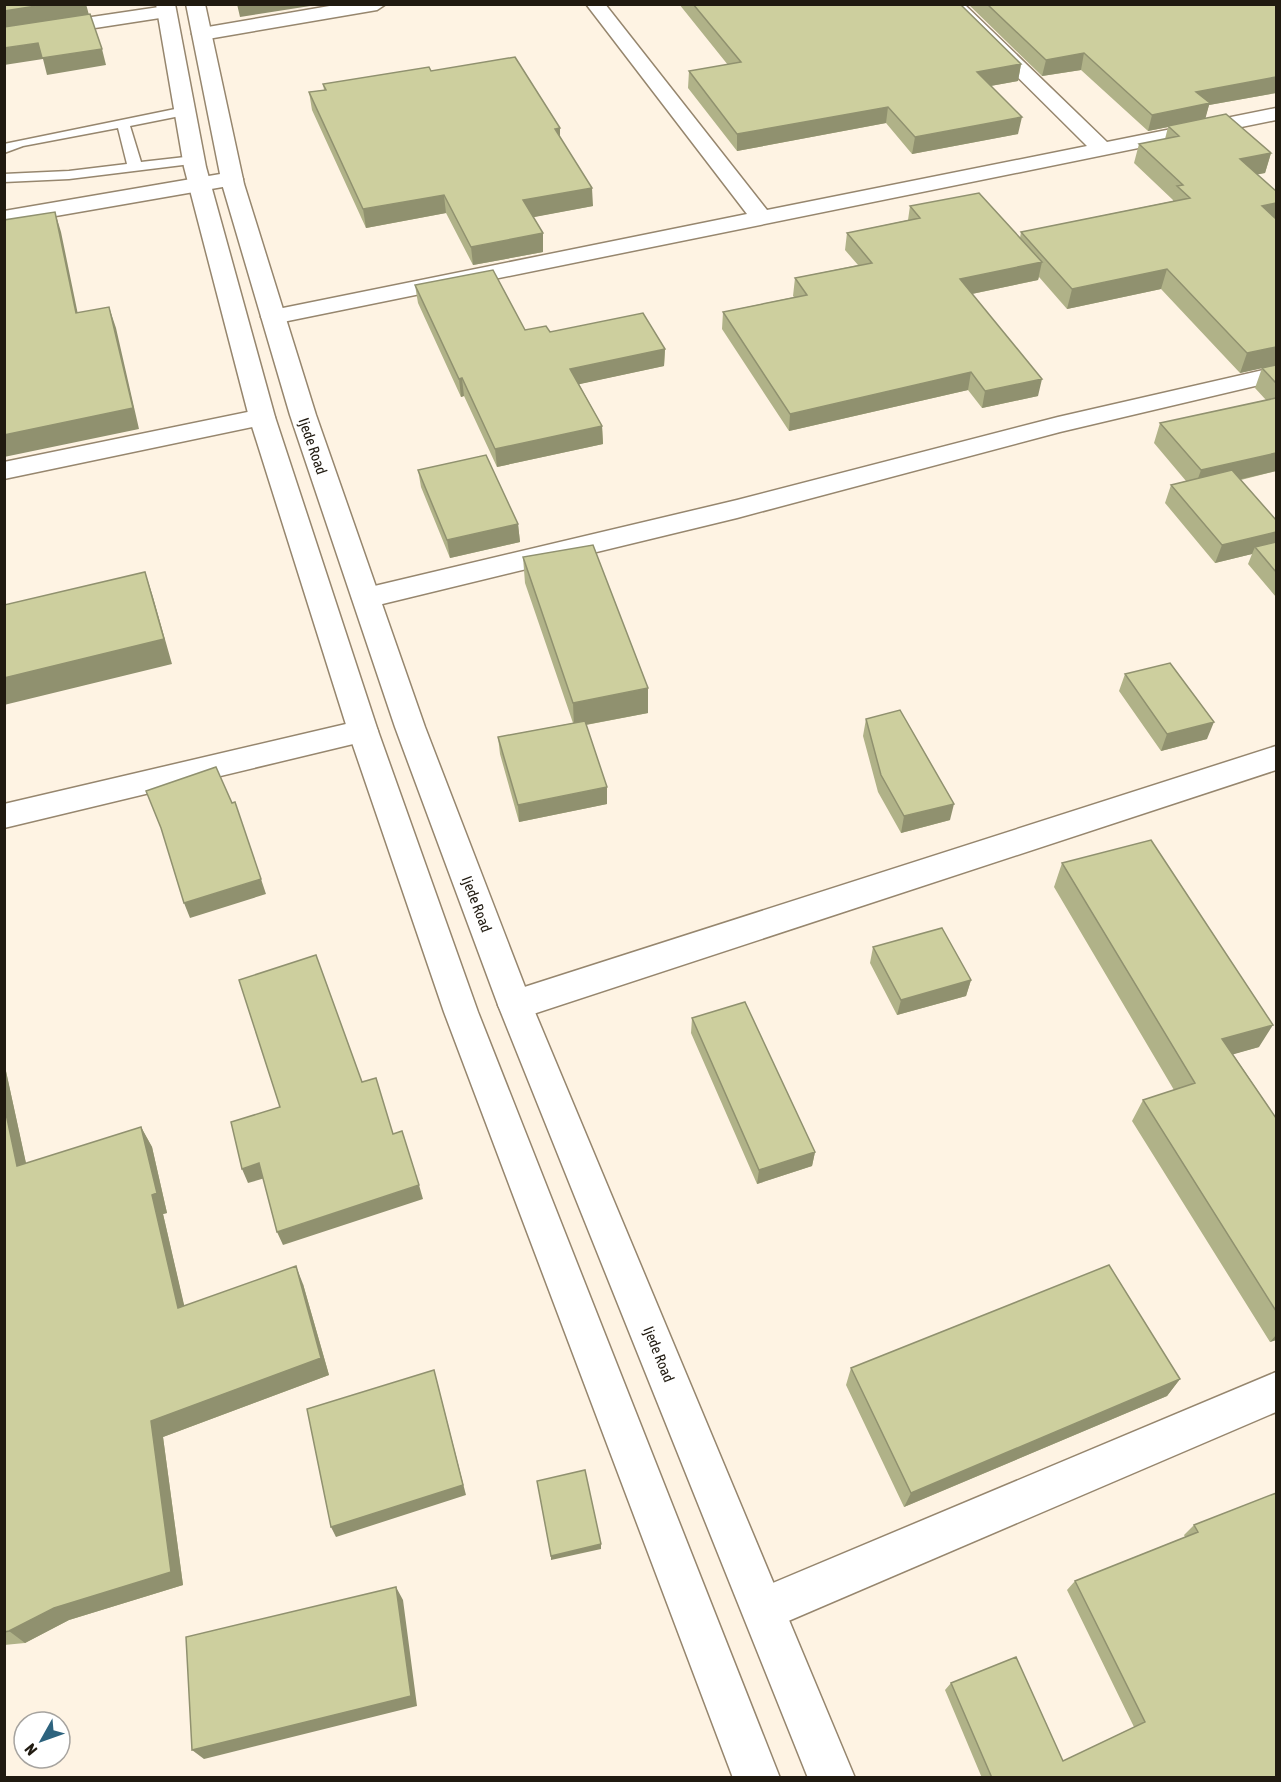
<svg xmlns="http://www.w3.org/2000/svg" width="1281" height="1782" viewBox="0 0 1281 1782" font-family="'Asap Condensed',sans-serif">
<rect width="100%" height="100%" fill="#fef3e3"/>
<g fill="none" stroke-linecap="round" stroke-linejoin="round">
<defs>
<path id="service" d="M185,107L190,108V114L130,126L141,162L194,156L199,157V163L69,179L4,182V174L69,171L127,164L118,128L23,146L4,153V144Z"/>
<path id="minor" d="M341,4H386L377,10L202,40L192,34L202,28Z
M586,4H605L767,210L1087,146L944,4H964L1107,142L1276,108V120L273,324L265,322L261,317L265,312L273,310L747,214Z
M166,6L173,8L176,12L173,16L4,42V30Z
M232,172L240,174L243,179L240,184L4,225V211Z
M1276,367V381L1060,432L737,518L366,608L356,605L352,598L356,591L366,588L737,500L1058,417Z
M262,409L271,411L275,417L271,423L4,479V462Z
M363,720L374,723L378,731L374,739L4,828V804Z
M1276,746V770L515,1020L503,1015L498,1005L503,995L515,990Z
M1276,1372V1412L765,1631L749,1625L743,1609L749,1593Z"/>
<path id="secondary" d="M156,4H175L206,167L275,417L378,731L478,1012L780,1778H733L444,1012L348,731L249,417L184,167Z
M186,4H205L244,184L316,415L425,727L532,1005L855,1778H808L498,1005L395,727L290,415L222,184Z"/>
</defs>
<use href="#service" stroke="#96866e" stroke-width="3"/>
<use href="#minor" stroke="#96866e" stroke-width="3"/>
<use href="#secondary" stroke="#96866e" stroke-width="3"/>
<use href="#service" fill="#fff" fill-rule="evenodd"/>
<use href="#minor" fill="#fff" fill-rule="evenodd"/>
<use href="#secondary" fill="#fff" fill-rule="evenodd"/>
</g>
<path fill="#b0b288" d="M679,4H960L1021,64L1018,81L990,86L1018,134L912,154L886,123L737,151L688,88L689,71L728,65Z
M968,4H1276V93L1209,105L1205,118L1271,153L1265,173L1257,174L1276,203V471L1241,480L1276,520V597L1248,564L1252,554L1215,563L1165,503L1171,485L1186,481L1154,443L1160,423L1266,400L1255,388L1262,368L1240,373L1161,289L1067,309L1039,277L1038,280L972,294L1038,396L982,408L968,390L789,431L722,329L723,312L794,297L793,296L795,278L858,265L845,250L847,233L908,220L910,206L1020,238L1021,232L1173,201V200L1134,163L1139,144L1165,139L1168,127L1148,131L1081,70L1042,76Z
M431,71L560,137L593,206L533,217L543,233V252L473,265L446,213L366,228L312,110L309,92L324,90L323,84Z
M415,285L525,330L550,332L665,349L664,366L579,384L602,426L603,444L497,467L464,396L461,397L418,303Z
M418,470L518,524L520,542L450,558L421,487Z
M523,557L648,713L586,725L607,804L519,822L500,754L498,737L573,723L525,583Z
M1125,674L1207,739L1161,751L1119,691Z
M866,719L950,820L901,833L878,792L863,736Z
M1062,863L1259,1047L1233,1054L1276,1118V1340L1270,1342L1132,1121L1143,1100L1174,1090L1054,887Z
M873,947L971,980L966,996L897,1015L870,963Z
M692,1018L815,1152L812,1166L757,1184L691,1033Z
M4,1062L26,1164L141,1127L152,1147L167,1213L163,1214L184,1306L303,1284L329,1375L163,1437L183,1585L69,1620L25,1643L4,1645Z
M851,1368L1180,1379L1167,1396L904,1507L846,1385Z
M1276,1493V1778H982L945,1690L951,1683L1063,1761L1134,1727L1067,1590L1075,1581L1185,1537L1184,1535L1194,1525Z"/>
<path fill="#90916f" d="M49,4H86L89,15L4,28V11Z
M237,4H323L240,17Z
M38,43L102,49L106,65L47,75L43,59L4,65V48Z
M1084,53L1081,70L1042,76L1046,60Z
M1021,64L1018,81L974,89L977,72Z
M1276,77V93L1209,105L1205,120L1168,126V127L1148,131L1152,115L1196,92Z
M888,107L886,123L737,151V134Z
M1022,117L1018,134L912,154L915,137Z
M560,128V146L555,129Z
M1271,153L1265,173L1234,179L1240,159Z
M592,188L593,206L524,219L523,200Z
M444,195L446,213L366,228L363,209Z
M1276,203V222L1262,206Z
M55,212L61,232L82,334L76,313Z
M543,233V252L473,265L471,247Z
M1042,262L1038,280L957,297L960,279Z
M1167,269L1161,289L1067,309L1072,289Z
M109,307L116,328L139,429L4,457V435Z
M1276,347V365L1240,373L1247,353Z
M665,349L664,366L571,386L570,369Z
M971,372L968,390L789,431L790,414Z
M462,378L464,396L461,397L459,379Z
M1042,379L1038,396L982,408L985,391Z
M602,426L603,444L497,467L495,449Z
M1276,453V471L1194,490L1201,470Z
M518,524L520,542L450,558L447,540Z
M1276,532V548L1255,547L1252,554L1215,563L1222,545Z
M145,572L153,597L172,664L4,705V678Z
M648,688V713L574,727L573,703Z
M1214,722L1207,739L1161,751L1167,734Z
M607,787V804L519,822L518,805Z
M954,804L950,820L901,833L904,816Z
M261,879L266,894L190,918L184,903Z
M971,980L966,996L897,1015L901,1000Z
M1273,1025L1259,1047L1210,1061L1222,1039Z
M4,1062L31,1186L17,1166L4,1104Z
M141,1127L152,1147L167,1213L163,1214L189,1326L178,1308L152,1195Z
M815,1152L812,1166L757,1184L759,1170Z
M259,1163L265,1178L248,1183L242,1169Z
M419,1185L423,1199L283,1245L277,1232Z
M296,1266L303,1284L329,1375L163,1437L183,1585L69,1620L25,1643L9,1631L151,1421Z
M1276,1335V1340L1270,1342Z
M434,1370L466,1495L336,1537L331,1527Z
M1180,1379L1167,1396L904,1507L911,1493Z
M601,1544V1549L551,1560V1556Z
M396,1587L403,1600L417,1706L204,1759L192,1750Z"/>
<path fill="#cdcf9e" stroke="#90916f" stroke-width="1.5" d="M4,4H49L4,11Z
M693,4H960L1021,64L977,72L1022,117L915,137L888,107L737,134L689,71L741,62Z
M987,4H1276V77L1196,92L1210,103L1152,115L1084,53L1046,60Z
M90,14L102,49L42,58L38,43L4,48V27Z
M515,57L560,128L555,129L592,188L523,200L543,233L471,247L444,195L363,209L309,92L326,90L323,84L429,67L431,71Z
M1226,114L1271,153L1240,159L1276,191V203L1262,206L1276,219V347L1247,353L1167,269L1072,289L1021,232L1190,198L1177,186L1183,185L1139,144L1179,136L1168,126Z
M979,193L1042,262L960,279L1042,379L985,391L971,372L790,414L723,312L807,295L795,278L872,263L847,233L920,218L910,206Z
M55,212L76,313L109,307L133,408L4,435V220Z
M493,270L525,330L546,326L550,332L643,313L665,349L570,369L602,426L495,449L462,378L459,379L415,285Z
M1276,365V383L1262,368Z
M1276,398V453L1201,470L1160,423Z
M486,455L518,524L447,540L418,470Z
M1232,470L1276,520V532L1222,545L1171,485Z
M1276,542V572L1255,547Z
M593,545L648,688L573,703L523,557Z
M145,572L164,639L4,678V605Z
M1170,663L1214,722L1167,734L1125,674Z
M900,710L954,804L904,816L881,775L866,719Z
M585,721L607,787L518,805L498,737Z
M216,767L232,803L235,802L261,879L184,903L161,828L146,791Z
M1151,840L1273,1025L1222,1039L1276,1118V1311L1143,1100L1195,1083L1062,863Z
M942,928L971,980L901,1000L873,947Z
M316,955L362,1082L376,1078L393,1134L402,1131L419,1185L277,1232L259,1163L242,1169L231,1122L280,1107L239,980Z
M745,1002L815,1152L759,1170L692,1018Z
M4,1104L17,1166L141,1127L157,1193L152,1195L178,1308L296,1266L321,1358L151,1421L171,1572L54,1608L9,1631L4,1632Z
M1109,1265L1180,1379L911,1493L851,1368Z
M434,1370L463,1485L331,1527L307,1409Z
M585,1470L601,1544L551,1556L537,1481Z
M1276,1493V1778H992L951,1683L1016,1657L1063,1761L1145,1722L1075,1581L1198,1532L1194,1525Z
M396,1587L411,1696L192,1750L186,1637Z"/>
<g text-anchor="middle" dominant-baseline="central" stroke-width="6" stroke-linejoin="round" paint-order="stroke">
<g font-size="15" fill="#201a10" stroke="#fff">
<text transform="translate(313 446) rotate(71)">Ijede Road</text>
<text transform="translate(477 904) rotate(69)">Ijede Road</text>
<text transform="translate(659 1354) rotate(68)">Ijede Road</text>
</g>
</g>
<rect width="1281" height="1782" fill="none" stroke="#201a10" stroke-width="12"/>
<g transform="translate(42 1740) rotate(230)"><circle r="28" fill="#ffffff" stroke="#a6a39f" stroke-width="1.5"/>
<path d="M0-4.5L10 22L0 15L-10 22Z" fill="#2d637e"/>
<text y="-9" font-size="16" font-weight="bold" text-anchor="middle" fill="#201a10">N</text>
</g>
</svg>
